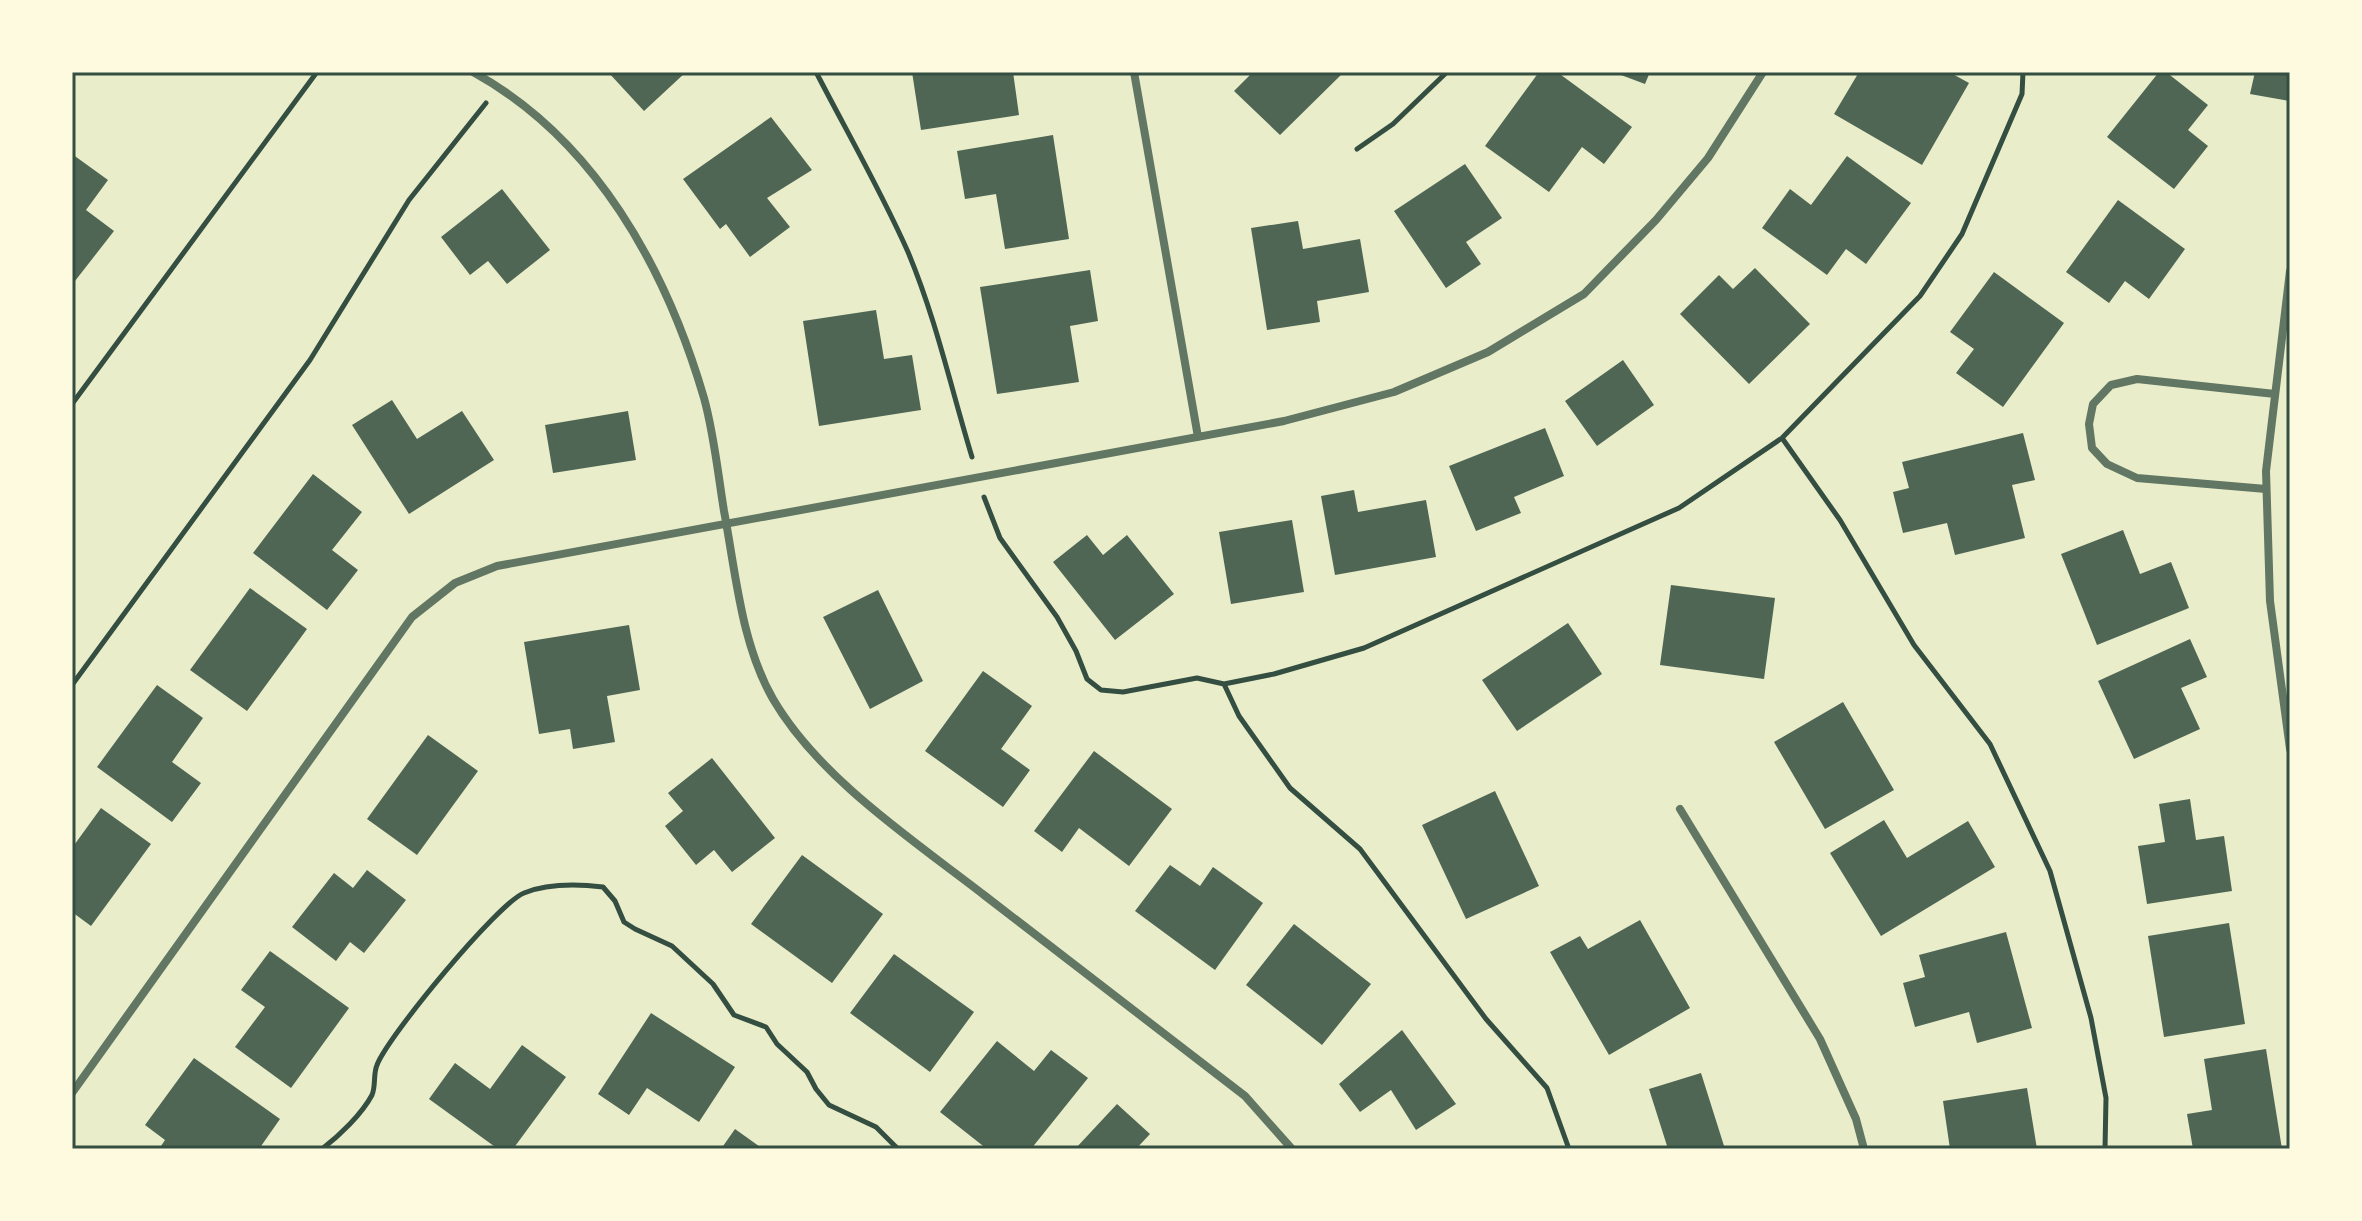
<svg xmlns="http://www.w3.org/2000/svg" width="2362" height="1221" viewBox="0 0 2362 1221" font-family="Lato,sans-serif">
<rect width="100%" height="100%" fill="#e9edc9"/>
<path fill="#4f6655" d="M608,72H686L644,111Z
M912,72H1013L1019,115L921,130Z
M1253,72H1344L1280,135L1234,91Z
M1539,72H1557L1632,127L1604,164L1582,147L1549,192L1485,146Z
M1613,72H1650L1645,84Z
M1859,72H1949L1969,83L1922,165L1834,114Z
M2159,72H2166L2208,105L2188,130L2208,146L2174,189L2107,137Z
M2255,72H2290V101L2250,94Z
M771,117L812,170L767,198L790,227L750,257L726,224L720,229L683,179Z
M1053,135L1069,239L1005,249L996,194L965,199L957,151Z
M72,154L108,180L86,210L114,231L75,281L72,278Z
M1847,156L1911,203L1866,264L1846,249L1827,275L1762,228L1790,189L1811,205Z
M1465,164L1502,218L1466,242L1481,264L1446,288L1394,211Z
M502,189L550,250L507,284L488,261L470,275L441,237Z
M2118,200L2185,249L2149,299L2125,281L2109,303L2066,272Z
M1298,221L1303,249L1360,239L1369,292L1317,301L1320,322L1267,330L1251,228Z
M1755,268L1810,324L1749,384L1680,314L1719,275L1733,289Z
M1090,270L1098,321L1070,326L1079,382L997,394L980,287Z
M1994,272L2064,323L2003,407L1956,373L1974,349L1950,332Z
M876,310L884,359L912,355L921,410L819,426L803,321Z
M1623,360L1654,405L1597,446L1565,401Z
M392,400L417,439L462,411L494,460L409,514L352,425Z
M628,411L636,460L553,473L545,425Z
M1545,428L1564,476L1514,497L1521,513L1476,531L1449,466Z
M2023,433L2035,480L2012,485L2025,538L1955,555L1947,523L1903,533L1893,492L1909,488L1902,462Z
M313,474L362,512L332,550L358,570L327,610L253,553Z
M1354,490L1358,512L1426,500L1436,557L1335,575L1321,496Z
M1292,520L1304,592L1231,604L1219,532Z
M2123,530L2140,574L2171,562L2189,608L2097,645L2061,554Z
M1087,535L1103,555L1127,535L1174,594L1115,640L1053,562Z
M1671,585L1775,598L1764,679L1660,665Z
M250,588L307,629L247,711L190,670Z
M878,590L923,681L870,709L823,617Z
M1568,623L1602,674L1517,731L1482,680Z
M629,625L640,690L607,696L615,742L573,749L570,729L539,734L524,642Z
M2190,639L2207,677L2181,688L2200,729L2134,759L2098,681Z
M983,671L1032,706L1001,749L1030,770L1003,807L925,751Z
M157,685L203,718L172,762L201,783L172,822L97,767Z
M1843,702L1894,790L1825,829L1774,742Z
M428,735L478,771L417,855L367,819Z
M1094,751L1172,809L1129,866L1079,828L1062,852L1034,831Z
M712,758L775,838L732,872L714,850L696,865L665,826L683,811L668,793Z
M1495,791L1539,886L1466,919L1422,825Z
M2190,799L2196,840L2224,836L2232,891L2147,904L2138,846L2165,842L2159,804Z
M101,808L151,844L91,926L72,912V848Z
M1884,820L1907,858L1968,821L1995,867L1881,936L1830,853Z
M802,855L883,914L832,983L751,924Z
M1170,865L1200,886L1213,867L1263,903L1215,970L1135,911Z
M367,870L406,900L364,953L350,942L336,961L292,927L334,873L353,888Z
M1640,920L1690,1008L1609,1055L1550,952L1580,936L1588,949Z
M2229,923L2245,1024L2164,1037L2148,936Z
M1294,924L1371,984L1322,1045L1246,985Z
M2006,932L2032,1028L1977,1043L1969,1012L1915,1027L1903,983L1925,977L1919,955Z
M270,951L349,1008L291,1088L235,1047L265,1007L241,990Z
M894,954L974,1012L930,1072L850,1013Z
M651,1013L735,1067L699,1122L647,1088L629,1115L598,1094Z
M1402,1030L1456,1104L1416,1130L1391,1090L1360,1112L1339,1084Z
M997,1041L1034,1071L1051,1050L1088,1078L1031,1149H987L940,1112Z
M522,1045L566,1077L513,1149H498L429,1099L455,1063L490,1089Z
M2266,1049L2282,1149H2193L2187,1114L2212,1110L2204,1059Z
M194,1058L280,1119L259,1149H159L165,1140L145,1125Z
M1701,1073L1725,1149H1668L1649,1089Z
M2027,1088L2037,1149H1950L1943,1101Z
M1117,1104L1150,1134L1136,1149H1075Z
M735,1129L763,1149H721Z"/>
<g fill="none" stroke-linecap="round" stroke-linejoin="round">
<path stroke="#344e41" stroke-width="5" d="M816,72C847,132 881,191 908,252C936,319 951,388 972,457
M1357,149L1393,124L1447,72
M72,404L317,72
M1782,438L1840,520L1914,645L1990,744L2050,871L2091,1018L2106,1098L2105,1149
M984,497L1000,538L1057,617L1076,651L1087,679L1101,690L1123,692L1197,678L1224,684L1274,674L1364,648L1679,508L1782,438L1920,296L1962,234L2022,94L2023,72
M1224,684L1239,716L1290,788L1360,849L1486,1019L1547,1088L1569,1149
M72,685L310,360L409,200L486,103
M322,1149C339,1136 362,1114 372,1095C376,1086 373,1074 377,1065C388,1036 498,903 524,893C549,883 577,884 603,887L615,901L624,922L635,929L672,946L713,984L734,1015L766,1027L777,1044L807,1072L816,1089L829,1105L876,1127L898,1149"/>
<path stroke="#617663" stroke-width="8" d="M473,72C595,139 666,268 704,398C714,434 718,474 724,511C736,574 741,643 773,699C819,778 913,840 984,895C1071,962 1158,1029 1245,1096L1292,1149
M1134,72L1198,437
M2290,271L2266,471L2270,601L2290,749
M2266,489L2137,478L2107,464L2092,448L2089,424L2093,404L2111,385L2137,379L2275,394
M1680,809L1820,1039L1856,1119L1864,1149
M72,1093L412,617L455,583L497,566L1284,421L1394,392L1488,352L1584,294L1656,220L1708,158L1763,72"/>
</g>
<rect width="2362" height="1221" fill="none" stroke="#fefae0" stroke-width="148"/>
<rect x="74" y="74" width="2214" height="1073" fill="none" stroke="#344e41" stroke-width="3"/>
</svg>
